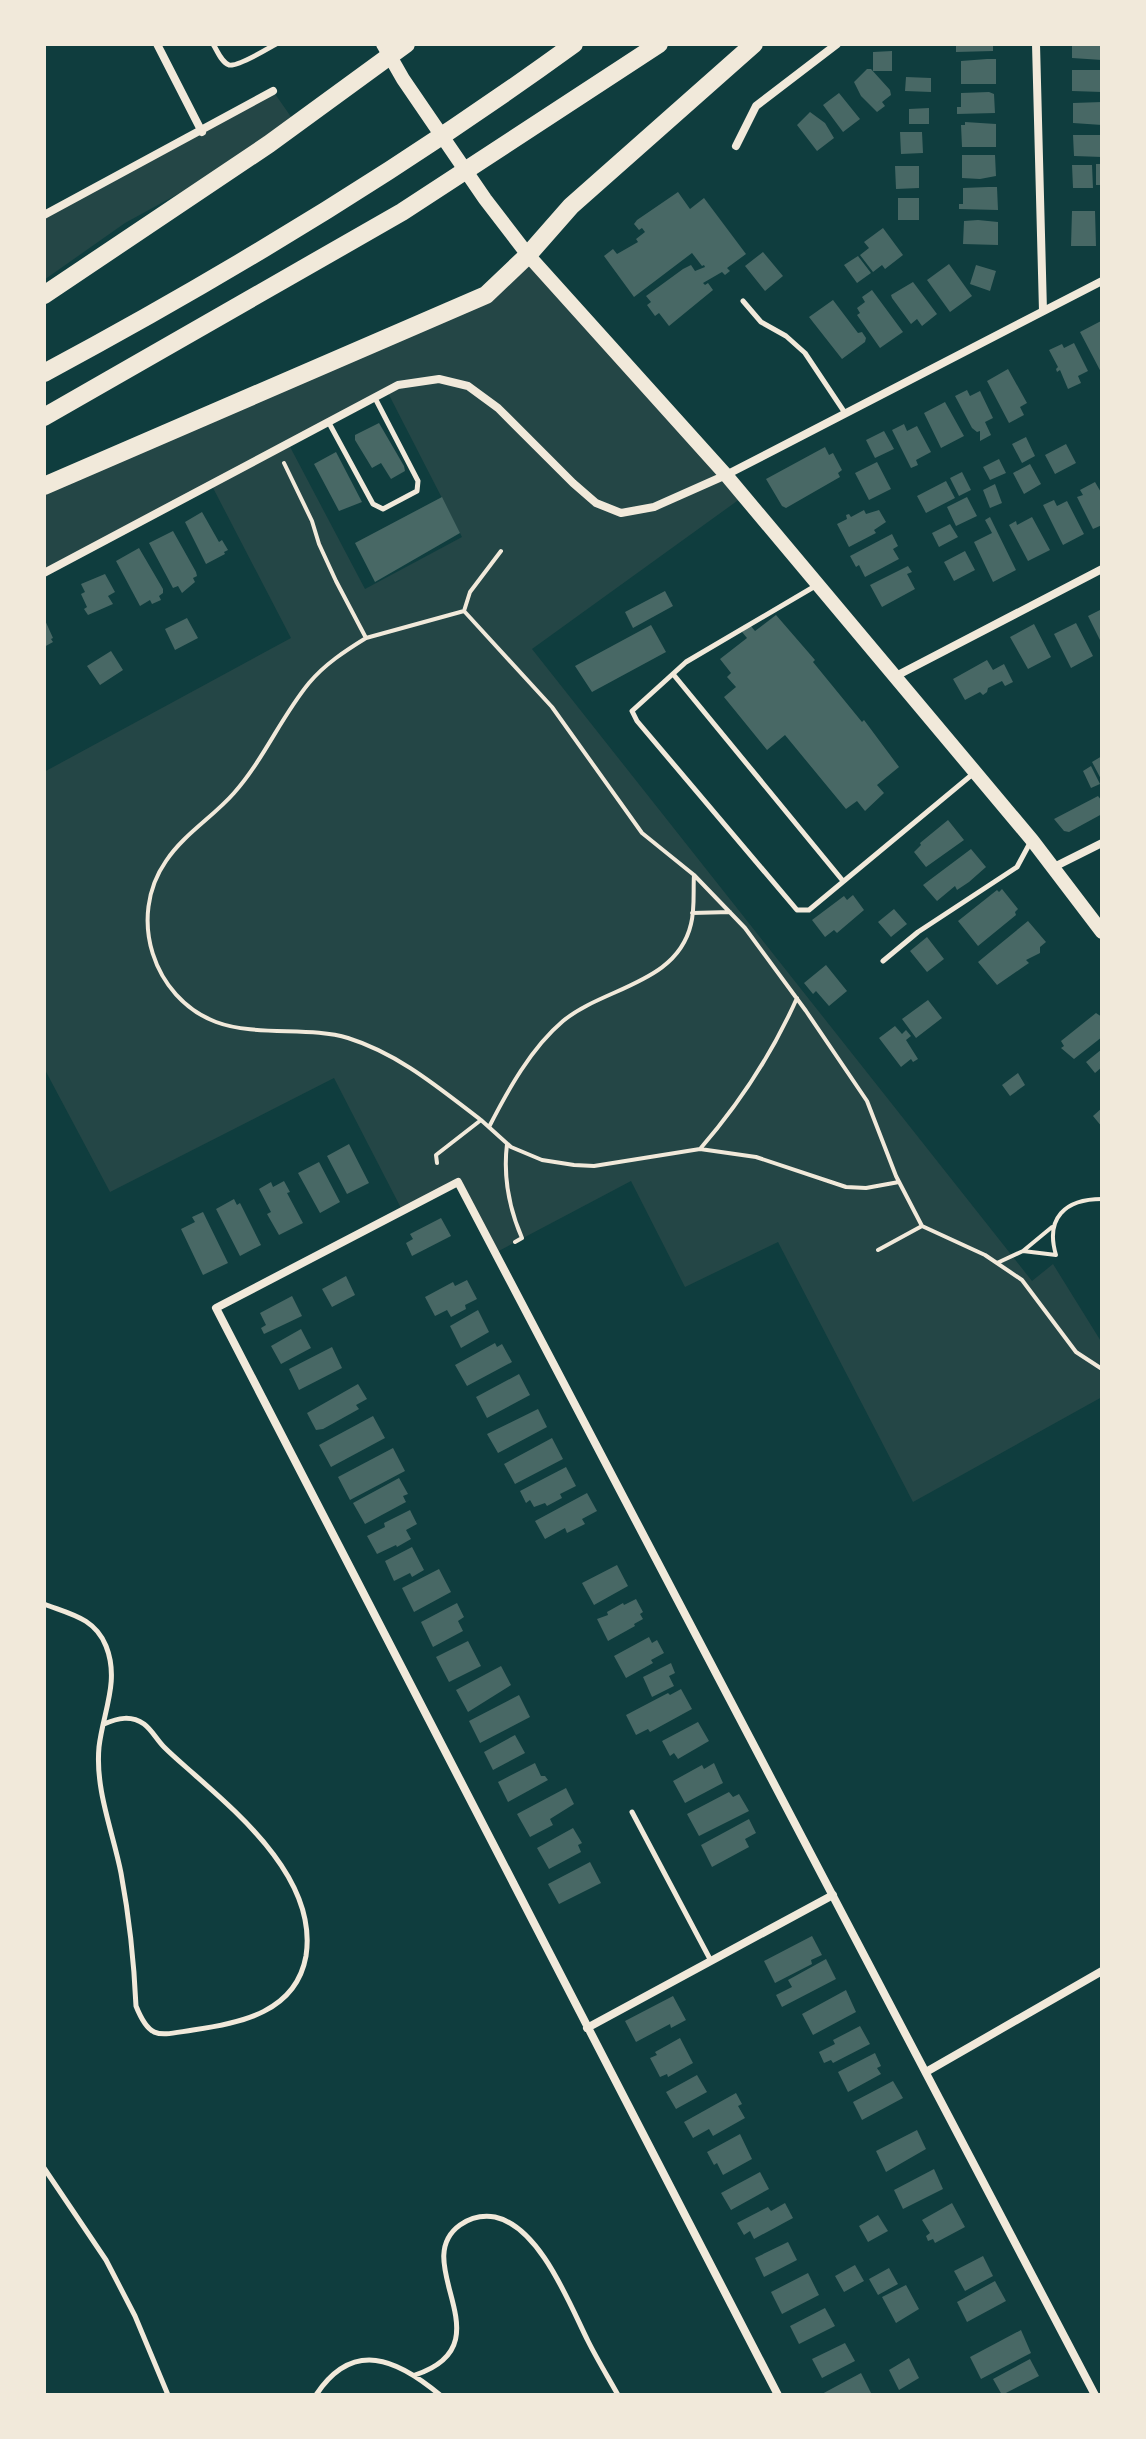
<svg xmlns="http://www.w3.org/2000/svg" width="1146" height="2439" viewBox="0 0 1146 2439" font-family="'Source Sans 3',sans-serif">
<rect width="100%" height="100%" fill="#0f3d3e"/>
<path fill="#244646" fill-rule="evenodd" d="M273,91L296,124L269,144L125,223L44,280V215Z
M528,255L744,496L532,649L1032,1281L1053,1264L1102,1343V1397L913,1502L778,1242L685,1287L631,1181L495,1253L458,1182L402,1210L334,1078L110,1192L44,1068V772L291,638L211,484L44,573V486L486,295ZM387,391L462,537L365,589L288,443Z"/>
<path fill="#486865" d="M960,44H993V51L956,52V45Z
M1072,44H1102V60L1072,58Z
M892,51V71H873V52Z
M987,59H996V84H961V61Z
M867,69H871L890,90L891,95L882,102L885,106L877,112L861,96L854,82Z
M1072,70H1102V92L1072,91Z
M906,77L931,78V92L905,91Z
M989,92L994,94L995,113L957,114V107H961V93Z
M839,93L860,119L843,132L823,105Z
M1102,102V125L1073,123V103Z
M929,108V124H909V109Z
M810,112L825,123L834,138L817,151L797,125Z
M965,122L996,124V147H962L961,125H965Z
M900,132H922L923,153L901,154Z
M1073,135H1102V157L1074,156Z
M962,155H995L996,176L980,179L962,178Z
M1096,164H1102V185H1096Z
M1072,165H1092L1093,188H1073Z
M895,166H919V188L896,189Z
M988,187H997L998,210L959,209V204H963V188Z
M678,192L690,209L704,198L746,254L727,268L730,271L725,275L722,272L703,283L705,285L708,283L713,290L669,326L659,313L655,316L647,305L651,302L646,296L683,269L691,265L695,271L705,267L704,265L702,266L692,253L634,297L604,256L613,249L617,254L638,242L636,239L645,232L642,228L639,230L634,224L637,220Z
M898,198H919V220H898Z
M1072,211H1095L1096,246H1071Z
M978,220L998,222V245L963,244L964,221Z
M883,228L903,255L885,269L882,265L873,272L860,255L869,248L864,242Z
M763,252L783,276L765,291L745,266Z
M858,256L871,273L857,283L844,265Z
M949,264L972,296L950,312L927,280Z
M976,265L996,271L990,291L970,284Z
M913,282L937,314L922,326L917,319L911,324L892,298L891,295Z
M872,290L903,332L880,348L857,315L860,313L857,308L865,302L862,297Z
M833,300L858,333L862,332L866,338L865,342L842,359L809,317Z
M1101,321L1102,323V374L1080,332Z
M1074,343L1088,371L1078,376L1081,383L1068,389L1060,370L1057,372L1056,369L1058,367L1049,350L1062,344L1064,348Z
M1008,369L1027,403L1020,407L1024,415L1009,423L987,381Z
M967,390L970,396L980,391L993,418L985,422L991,435L980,441V431L977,432L972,428L955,396Z
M945,402L964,436L941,448L924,413Z
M379,423L404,466L405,471L391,479L381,463L372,468L355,440V435Z
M904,424L907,431L917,426L931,452L916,460L918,465L911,468L892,430Z
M884,431L894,449L875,458L866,440Z
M1026,437L1035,456L1022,463L1012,444Z
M1066,444L1076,463L1055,474L1045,455Z
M825,447L829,455L833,453L842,470L838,473L840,477L786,508L782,506L766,479Z
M336,452L362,502L339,511L314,464Z
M999,459L1006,473L990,480L983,467Z
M877,462L891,489L869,500L855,473Z
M1030,464L1041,484L1024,494L1013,473Z
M962,472L971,490L959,496L950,478Z
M946,481L955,498L926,513L917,496Z
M1095,482L1102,494V525L1093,529L1077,497L1083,495L1080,490Z
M995,484L1002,503L990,508L983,490Z
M442,497L460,533L375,582L355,543Z
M967,497L977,516L956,526L947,507Z
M1054,500L1057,506L1067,501L1084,534L1063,545L1043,505Z
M864,510L866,514L879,510L886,522L874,530L876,533L849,547L837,524L847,519L846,515L849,514L851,517Z
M202,512L219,542L222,540L228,550L224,552L225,554L206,564L185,522Z
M990,517L1016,570L993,582L974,542L992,533L985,520Z
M1032,517L1050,550L1028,561L1009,525L1016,521L1017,525Z
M950,524L958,537L939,547L932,533Z
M173,531L196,572L197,576L193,578L195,582L182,593L178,586L173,588L149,543Z
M892,534L898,546L893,549L899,559L865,577L859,565L856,567L850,556Z
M139,548L163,589V593L159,596L161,600L152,604L150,600L140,606L116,561Z
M965,551L975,570L954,581L944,562Z
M908,566L912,572L907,574L915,589L882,607L870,585Z
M105,574L115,592L108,596L113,604L88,615L84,609L87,607L81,594L85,592L81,584Z
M665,591L673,606L633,628L625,612Z
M1102,609V644L1088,616Z
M776,615L815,660L813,662L862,722L864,720L899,767L877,785L884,793L865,811L857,801L846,809L785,735L767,750L724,697L736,687L727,677L731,673L720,659L747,638L742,632L750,625L755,631Z
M44,618L53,638L51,639L53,642L44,647Z
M187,618L198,638L175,650L165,629Z
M1076,623L1093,656L1071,668L1054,634Z
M1034,624L1051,657L1028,669L1010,637Z
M651,625L666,652L592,692L575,666Z
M111,651L123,670L100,685L87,666Z
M987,660L993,670L1004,664L1013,682L1005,686L1002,681L988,688L987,692L983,695L980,692L965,700L953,679Z
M1102,756V781L1092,762Z
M1091,766L1100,784L1091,788L1083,771Z
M1098,796L1102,801V814L1069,832L1064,831L1054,819Z
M948,820L964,840L926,867L914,852L921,845L920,843Z
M971,849L986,867L969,882L957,890L955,886L937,901L923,885Z
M1002,889L1018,909L1015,912L1016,915L978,946L958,921L997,890L999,892Z
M853,895L864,910L837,933L834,930L825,937L812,920L844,896L847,900Z
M894,909L907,924L891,937L878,922Z
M1028,921L1046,942L1040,947V953L1026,960L1029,963L997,985L978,962Z
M927,937L944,959L927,972L910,951Z
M826,965L847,991L829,1006L816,991L813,994L804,983Z
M928,1000L942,1018L916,1038L902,1019Z
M1096,1013L1102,1017V1037L1074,1059L1061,1048L1064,1046L1061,1041Z
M895,1026L902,1034L906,1030L911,1036L906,1040L918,1059L913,1062L911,1059L901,1067L879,1038Z
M1102,1049V1067L1095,1073L1086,1062Z
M1018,1073L1025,1085L1010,1096L1002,1085Z
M1102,1108V1127L1093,1116Z
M349,1144L369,1183L347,1194L327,1156Z
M319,1162L340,1202L320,1213L298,1173Z
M284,1181L290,1192L287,1193L303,1223L279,1235L267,1214L271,1212L259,1189L271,1182L273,1187Z
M234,1199L237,1205L240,1203L261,1245L240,1256L216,1209Z
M203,1212L228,1263L203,1275L181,1229L195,1222L192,1217Z
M441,1218L451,1236L412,1256L406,1243L413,1239L410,1234Z
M346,1276L355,1295L332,1307L322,1289Z
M467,1280L477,1299L465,1305L466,1309L451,1317L447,1310L435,1316L425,1297L453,1282L455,1286Z
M292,1296L302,1316L264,1334L261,1328L266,1325L260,1313Z
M478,1310L489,1332L461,1348L450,1326Z
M301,1329L311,1348L281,1364L271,1346Z
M495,1343L497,1347L502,1344L512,1362L467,1386L455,1365Z
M332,1347L342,1368L299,1390L289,1369Z
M519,1374L530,1395L487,1418L476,1397Z
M358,1384L367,1399L356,1405L359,1409L323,1429L316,1430L307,1413Z
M538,1409L547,1427L498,1453L487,1434Z
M373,1416L385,1438L331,1467L319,1445Z
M552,1438L563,1459L515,1484L504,1464Z
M393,1448L405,1471L350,1500L338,1477Z
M566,1467L576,1486L560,1494L562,1498L547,1506L545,1503L534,1507L530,1500L526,1503L520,1491Z
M399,1478L408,1494L403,1496L406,1502L365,1524L353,1503Z
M587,1493L597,1511L582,1519L585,1524L567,1533L565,1528L545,1539L535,1521Z
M410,1510L417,1524L406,1530L411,1539L397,1547L396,1545L377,1554L367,1536L385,1527L384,1523Z
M412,1547L424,1570L412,1577L410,1573L394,1581L385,1561Z
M617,1565L628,1586L594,1605L582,1583Z
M439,1569L451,1592L414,1612L402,1588Z
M636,1599L643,1612L640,1614L643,1619L634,1624L635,1626L608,1641L597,1619L608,1615L607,1612L623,1603L624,1605Z
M457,1603L464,1617L458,1621L463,1631L433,1647L421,1622Z
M649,1637L652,1643L657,1640L664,1653L651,1660L653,1663L626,1678L614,1656Z
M468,1641L481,1666L449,1682L436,1657Z
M671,1663L675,1673L669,1676L674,1686L652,1697L643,1677Z
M501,1666L511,1685L468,1712L456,1690Z
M681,1689L692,1709L650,1732L648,1729L636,1735L626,1715L668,1693L670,1695Z
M519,1695L530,1717L480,1743L469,1721Z
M698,1722L709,1741L678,1759L674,1753L670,1756L662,1741Z
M515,1735L525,1753L493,1770L484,1752Z
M535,1763L541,1776H545L548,1780L508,1802L498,1782Z
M714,1763L723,1783L685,1803L673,1781L702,1765L704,1769Z
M566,1788L574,1804L550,1819L553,1825L530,1837L517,1814Z
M729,1792L733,1797L739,1794L749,1811L699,1836L687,1814Z
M749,1819L756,1833L745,1839L749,1847L712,1867L701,1845Z
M573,1828L582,1843L578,1845L581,1852L549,1869L537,1848Z
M590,1862L601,1883L559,1904L548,1884Z
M812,1936L822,1955L811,1960L812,1964L775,1983L764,1961Z
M826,1959L836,1979L782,2007L776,1995L792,1987L788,1980Z
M846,1990L856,2012L813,2035L802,2014Z
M673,1996L686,2020L671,2028L670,2024L636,2042L625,2021Z
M860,2026L870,2044L833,2063L831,2060L824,2063L819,2052L835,2044L833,2040Z
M680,2038L693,2063L668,2077L667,2074L660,2077L650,2058L657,2055L655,2052Z
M875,2053L881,2066L877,2068L881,2074L848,2092L838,2072Z
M697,2075L707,2092L676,2109L666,2092Z
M893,2081L903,2098L862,2120L853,2102Z
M736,2093L742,2104L738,2106L745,2118L713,2136L709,2129L693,2138L684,2122Z
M917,2130L926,2149L886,2172L876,2151Z
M740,2134L752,2159L723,2175L717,2163L714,2165L707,2152Z
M934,2169L943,2189L903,2209L894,2190Z
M760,2172L769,2189L731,2210L721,2193Z
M785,2203L793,2218L754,2239L750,2231L744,2235L737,2223L768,2207L771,2211Z
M952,2203L965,2227L935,2243L933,2239L928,2241L926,2236L930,2233L922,2220Z
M878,2215L888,2231L868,2242L859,2226Z
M788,2242L797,2260L764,2277L755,2258Z
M983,2256L993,2276L965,2291L954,2271Z
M855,2265L864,2281L844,2292L835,2276Z
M889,2268L898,2284L878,2295L869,2279Z
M808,2273L819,2295L782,2314L771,2292Z
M995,2281L1006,2301L967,2322L957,2302Z
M906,2285L919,2309L896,2323L882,2297Z
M825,2308L835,2326L799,2344L790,2326Z
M1021,2330L1031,2353L981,2379L970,2357Z
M845,2343L855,2361L822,2378L812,2359Z
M909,2358L919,2378L899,2390L889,2370Z
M1030,2359L1039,2376L1002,2395L993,2379Z
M861,2373L872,2395H820Z"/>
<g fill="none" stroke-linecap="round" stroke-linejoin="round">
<path stroke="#f1e9da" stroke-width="4" d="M284,463L312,521L319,544L336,581L366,638L464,611L552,707L642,833L694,875L745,928L806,1011L867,1101L896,1176L922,1226L985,1255L1022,1280L1076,1352L1102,1369
M464,611L470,592L501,551
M366,638C345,651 325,664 309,683C281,717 264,759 234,793C213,817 184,834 166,861C127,917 153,998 216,1022C256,1037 310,1026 348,1038C399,1054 439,1088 481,1120
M692,913L730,912
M489,1127C508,1090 531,1048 563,1021C604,987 677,984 691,924C695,909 693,890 694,875
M507,1144C503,1177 509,1208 522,1238L515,1242
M700,1149C740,1103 772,1054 797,998
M437,1163L436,1155L481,1120L511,1147L542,1160L574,1165L594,1166L700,1149L756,1157L846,1187L866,1188L899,1182
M878,1250L922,1226
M1023,1251L1052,1227
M997,1263L1023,1251L1056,1255C1045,1218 1065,1199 1102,1199"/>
<path stroke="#f1e9da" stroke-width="5" d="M213,44C217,50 221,62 229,65C238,67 267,49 276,44
M743,301L761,322L786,336L805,353L845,413
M329,423L373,504L383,509L417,491L418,481L375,398
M817,585L686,662L632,711L637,721L797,910H809L974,773
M673,674L843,881
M883,961L918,932L1017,867L1031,841
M44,1604C70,1614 95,1618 106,1646C120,1681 103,1712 99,1747C95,1790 113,1832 121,1873C129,1916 134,1961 136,2006C150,2041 159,2035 193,2030C241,2023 296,2012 306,1956C318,1879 238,1813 187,1768C179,1761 171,1754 164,1747C157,1740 152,1730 144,1724C131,1715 118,1718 104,1724
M632,1812L711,1961
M44,2168L106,2260L135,2316L168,2395
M415,2375C509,2344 407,2263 460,2225C470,2218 483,2215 495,2217C540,2227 569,2303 588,2341C597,2359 608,2377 618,2395
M316,2395C353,2339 397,2359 440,2395"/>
<path stroke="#f1e9da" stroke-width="8" d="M157,44L202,132
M1036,44L1043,311
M736,146L756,106L837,44
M44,215L273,91
M44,573L398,385L439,379L468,386L498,408L573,483L596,503L621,513L654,507L726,475L1102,281
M896,676L1102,569
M1054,867L1102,843
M587,2028L833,1895
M926,2072L1102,1971
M778,2395L216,1308L458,1182L1095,2395"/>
<path stroke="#f1e9da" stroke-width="14" d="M383,44L403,79L485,199L528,255L726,475L1032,840L1102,932"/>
<path stroke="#f1e9da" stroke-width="18" d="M44,295L269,144L406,44
M44,373C227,275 406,166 574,44
M44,417L402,212L659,44
M44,486L486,295L528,255L571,206L754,44"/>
</g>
<rect width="1146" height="2439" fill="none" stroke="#f1e9da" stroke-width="92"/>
</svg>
